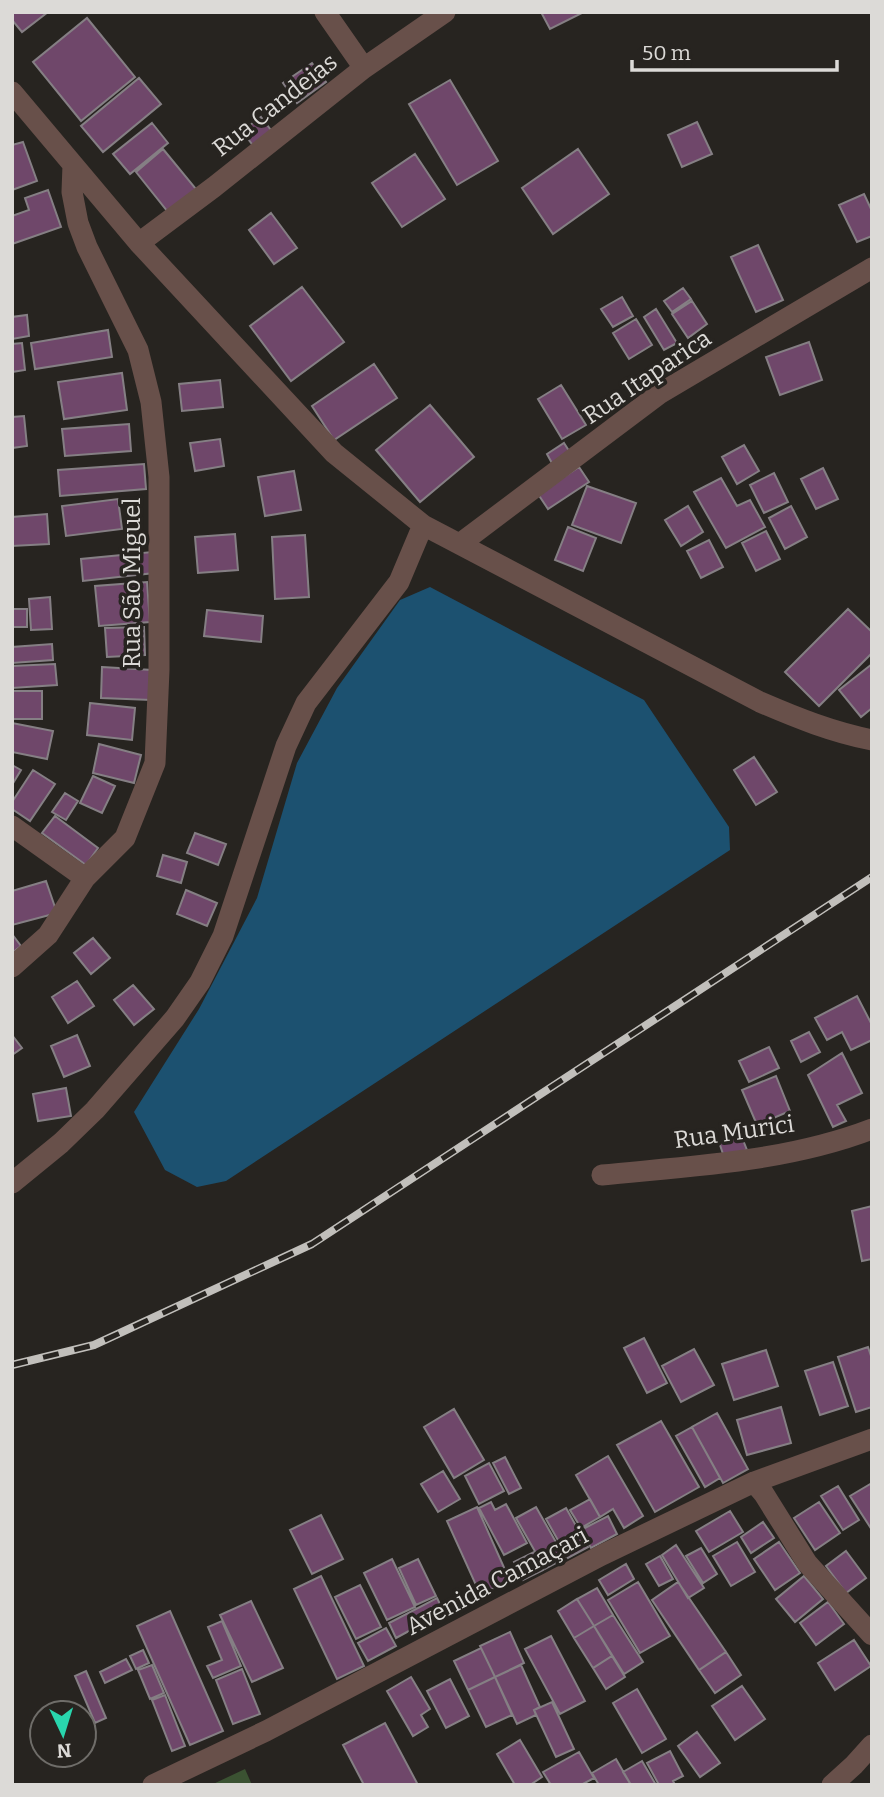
<svg xmlns="http://www.w3.org/2000/svg" width="884" height="1797" viewBox="0 0 884 1797" font-family="Bitter,serif">
<rect width="100%" height="100%" fill="#272420"/>
<path fill="#3b5232" d="M245,1769L252,1785H211Z"/>
<path fill="#1c5170" d="M430,587L644,700L729,827L730,850L226,1181L197,1187L165,1170L134,1112L199,1009L257,898L297,763L337,688L400,600Z"/>
<path fill="#6f476a" stroke="#857f84" stroke-width="2" d="M12,12H48L22,32L12,20Z
M541,12H581L582,13L550,29Z
M87,18L135,77L81,121L33,62Z
M312,63L326,82L297,103L283,83Z
M139,78L161,104L103,152L81,126Z
M450,80L498,161L457,185L409,104Z
M261,117L274,134L255,148L242,131Z
M697,122L712,154L682,167L668,135Z
M152,123L168,143L130,174L113,154Z
M23,142L37,181L12,190V145Z
M163,149L196,189L168,212L136,172Z
M578,149L609,194L553,234L522,188Z
M415,154L445,199L402,227L372,183Z
M48,190L61,227L12,244V216L29,210L25,198Z
M864,194L872,211V236L857,242L839,205Z
M271,213L297,248L274,264L249,230Z
M758,245L783,300L756,312L731,257Z
M302,287L344,342L291,381L250,326Z
M683,288L691,299L672,312L664,301Z
M622,297L633,316L613,327L601,309Z
M692,301L707,324L688,338L672,314Z
M656,309L677,343L664,350L644,317Z
M27,315L29,336L12,339V317Z
M636,319L652,345L629,359L613,333Z
M108,330L112,357L35,369L31,343Z
M809,342L822,380L780,395L766,357Z
M22,343L25,370L12,372V344Z
M374,364L397,398L334,440L312,406Z
M122,373L127,410L64,419L58,382Z
M220,380L223,407L182,411L179,384Z
M561,385L586,425L562,439L538,399Z
M430,405L474,457L420,502L376,450Z
M24,416L27,446L12,448V417Z
M129,424L131,451L65,456L62,429Z
M220,439L224,466L195,471L190,443Z
M564,443L571,454L553,465L547,454Z
M744,445L759,471L737,484L722,457Z
M144,464L146,489L60,496L58,470Z
M579,467L589,482L548,509L538,494Z
M823,468L838,499L816,509L801,479Z
M294,471L301,510L265,516L258,477Z
M774,473L788,502L764,513L750,485Z
M721,478L737,506L750,500L765,527L726,548L694,492Z
M587,486L636,503L621,543L572,525Z
M118,499L122,529L66,536L62,506Z
M688,506L703,532L681,546L665,520Z
M791,506L807,537L785,549L769,518Z
M47,514L49,544L12,546V517Z
M568,527L596,538L583,571L555,560Z
M766,531L780,559L756,571L742,543Z
M235,534L238,570L198,573L195,537Z
M305,535L309,597L275,599L272,537Z
M709,540L723,567L701,578L687,551Z
M152,552L154,573L83,581L81,559Z
M147,582L150,622L99,626L95,586Z
M50,597L52,629L31,630L29,599Z
M12,609H27V627H12Z
M848,609L872,632V653L819,706L785,672Z
M207,610L263,616L261,642L204,636Z
M144,627L145,655L107,657L105,628Z
M52,644L53,660L12,663V647Z
M55,664L57,685L12,688V666Z
M872,664V708L861,717L839,690Z
M102,667L152,670L151,700L101,698Z
M12,691H42V719H12Z
M90,703L135,708L132,740L87,735Z
M12,723L53,731L47,759L12,752Z
M99,744L141,755L134,783L93,773Z
M754,757L777,792L756,805L734,770Z
M12,765L21,770L12,785Z
M33,770L55,784L30,821L12,809V802Z
M93,776L115,786L102,813L80,803Z
M65,793L78,801L66,820L52,812Z
M55,816L98,848L86,865L42,833Z
M195,833L226,844L218,865L187,853Z
M163,855L187,862L181,883L157,876Z
M46,881L57,913L12,925V891Z
M186,890L217,903L207,926L177,914Z
M12,934L21,946L12,953Z
M93,938L110,958L91,974L74,953Z
M77,981L94,1006L68,1023L52,997Z
M133,985L154,1009L134,1025L114,1000Z
M857,996L872,1025V1040L851,1050L842,1032L827,1040L815,1018Z
M809,1032L820,1052L801,1062L791,1041Z
M12,1035L22,1048L12,1055Z
M77,1035L90,1066L64,1077L51,1046Z
M769,1047L779,1068L749,1082L739,1061Z
M842,1053L862,1093L837,1105L846,1121L833,1127L808,1075Z
M776,1076L790,1111L757,1125L742,1090Z
M66,1088L71,1116L38,1121L33,1094Z
M741,1135L747,1150L724,1157L719,1142Z
M872,1206V1259L862,1261L852,1211Z
M644,1338L667,1383L647,1393L624,1348Z
M868,1347L872,1359V1407L856,1412L838,1357Z
M694,1349L714,1385L681,1402L662,1366Z
M766,1350L778,1386L734,1400L722,1364Z
M833,1362L848,1406L820,1415L805,1371Z
M781,1407L791,1443L747,1455L737,1420Z
M454,1409L484,1460L454,1478L424,1427Z
M717,1413L748,1469L723,1483L692,1427Z
M661,1421L699,1487L655,1512L617,1445Z
M692,1427L720,1478L705,1487L676,1436Z
M608,1456L643,1516L624,1528L613,1509L600,1517L576,1475Z
M505,1457L521,1488L509,1494L493,1463Z
M489,1463L504,1491L479,1504L465,1476Z
M443,1471L460,1499L438,1512L421,1484Z
M872,1483V1530L850,1496Z
M838,1486L859,1520L843,1530L821,1496Z
M590,1499L600,1517L581,1528L570,1510Z
M491,1502L495,1510L506,1504L527,1543L504,1555L479,1508Z
M819,1502L840,1533L815,1550L794,1518Z
M477,1507L510,1581L480,1594L447,1521Z
M536,1507L565,1558L545,1569L516,1518Z
M566,1508L588,1547L568,1558L546,1519Z
M730,1511L743,1532L709,1552L696,1531Z
M321,1515L343,1559L312,1574L290,1530Z
M608,1516L617,1534L591,1548L581,1530Z
M763,1522L774,1538L751,1553L741,1537Z
M737,1542L755,1572L731,1586L713,1556Z
M779,1542L800,1573L775,1590L754,1559Z
M676,1545L704,1588L688,1598L662,1555Z
M701,1548L717,1574L703,1583L686,1556Z
M846,1551L866,1578L846,1593L826,1566Z
M534,1552L543,1570L523,1580L514,1562Z
M660,1556L673,1579L659,1586L646,1564Z
M392,1559L415,1607L387,1620L364,1573Z
M418,1559L436,1596L416,1605L399,1568Z
M626,1564L634,1579L608,1595L599,1580Z
M321,1576L364,1666L337,1679L294,1589Z
M804,1576L823,1599L795,1622L776,1599Z
M638,1582L670,1636L640,1653L608,1600Z
M678,1582L726,1652L699,1670L652,1600Z
M360,1585L381,1627L356,1639L335,1597Z
M597,1588L613,1615L594,1626L577,1599Z
M437,1598L444,1612L396,1638L389,1623Z
M577,1599L594,1626L574,1638L558,1611Z
M251,1601L283,1668L252,1682L220,1615Z
M828,1602L844,1624L816,1645L800,1623Z
M170,1611L223,1731L190,1745L137,1626Z
M613,1615L643,1662L624,1674L594,1626Z
M222,1621L241,1666L213,1678L207,1666L222,1660L208,1627Z
M594,1626L612,1656L593,1668L574,1638Z
M386,1628L396,1646L368,1661L358,1643Z
M510,1632L524,1663L495,1677L480,1646Z
M551,1636L585,1701L560,1714L525,1649Z
M854,1640L871,1666L835,1690L818,1663Z
M481,1648L495,1677L468,1690L454,1661Z
M143,1650L149,1663L136,1669L130,1656Z
M726,1652L741,1675L715,1693L699,1670Z
M612,1656L625,1677L606,1689L593,1668Z
M126,1659L132,1670L105,1683L100,1672Z
M152,1665L164,1693L150,1699L138,1670Z
M521,1665L540,1707L534,1710L536,1715L517,1724L495,1677Z
M242,1669L260,1714L233,1724L216,1680Z
M86,1671L106,1718L95,1723L75,1676Z
M411,1677L430,1709L421,1715L428,1727L413,1736L387,1691Z
M495,1677L512,1715L486,1727L468,1690Z
M450,1679L469,1716L446,1728L427,1691Z
M742,1686L765,1719L735,1740L712,1706Z
M637,1689L666,1739L642,1753L613,1703Z
M165,1695L185,1746L172,1751L152,1700Z
M552,1702L574,1749L556,1757L534,1710Z
M385,1723L418,1785H364L343,1745Z
M697,1732L720,1763L700,1777L678,1746Z
M520,1740L542,1777L530,1785H515L497,1754Z
M670,1751L683,1776L673,1781L675,1785H659L647,1763Z
M579,1752L594,1778L581,1785H551L543,1772Z
M616,1759L631,1785H599L592,1773Z
M642,1761L656,1785H631L623,1772Z"/>
<g fill="none" stroke-linecap="round" stroke-linejoin="round">
<path stroke="#68504a" stroke-width="21" d="M325,12L364,68
M12,92L139,243L334,453L423,525L760,702C797,718 832,732 872,740
M139,243L214,187L364,68L445,12
M461,543L659,394L872,268
M12,826L85,878
M12,967L48,935L85,878L125,838L155,763L159,670V477L151,402L138,350L87,247L78,223L72,192L73,165
M602,1175C692,1166 786,1162 872,1129
M12,1183L61,1143L95,1110L175,1018L200,982L223,936L286,746L306,703L399,582L423,525
M754,1482L764,1494L807,1563L872,1635
M153,1785L266,1731L602,1555L754,1482L872,1439
M832,1785L854,1765L872,1745"/>
<defs>
<path id="rail" d="M12,1365L94,1345L312,1244L872,877"/>
</defs>
<use href="#rail" stroke="#c1bfbb" stroke-width="8"/>
<use href="#rail" stroke="#272420" stroke-width="5" stroke-dasharray="16" stroke-linecap="butt"/>
</g>
<g text-anchor="middle" dominant-baseline="central" stroke-width="7" stroke-linejoin="round" paint-order="stroke">
<g font-size="24" fill="#dcdad7" stroke="#272420">
<text transform="translate(275 105) rotate(-38)">Rua Candeias</text>
<text transform="translate(647 377) rotate(-34)">Rua Itaparica</text>
<text transform="translate(132 583) rotate(-90)">Rua São Miguel</text>
<text transform="translate(734 1132) rotate(-8)">Rua Murici</text>
<text transform="translate(497 1581) rotate(-28)">Avenida Camaçari</text>
</g>
</g>
<rect width="884" height="1797" fill="none" stroke="#dcdad7" stroke-width="28"/>
<g transform="translate(63 1734) rotate(176)"><circle r="33" fill="#272420" stroke="#6f6d69" stroke-width="2"/>
<path d="M0-5L12 26L0 18L-12 26Z" fill="#29d5ad"/>
<text y="-10" font-size="19" font-weight="bold" text-anchor="middle" fill="#dcdad7">N</text>
</g>
<path d="M632 60v10h205v-10" fill="none" stroke="#dcdad7" stroke-width="3.5"/>
<text x="642" y="60" font-size="21" fill="#dcdad7" stroke="#272420" stroke-width="5" paint-order="stroke">50 m</text>
</svg>
